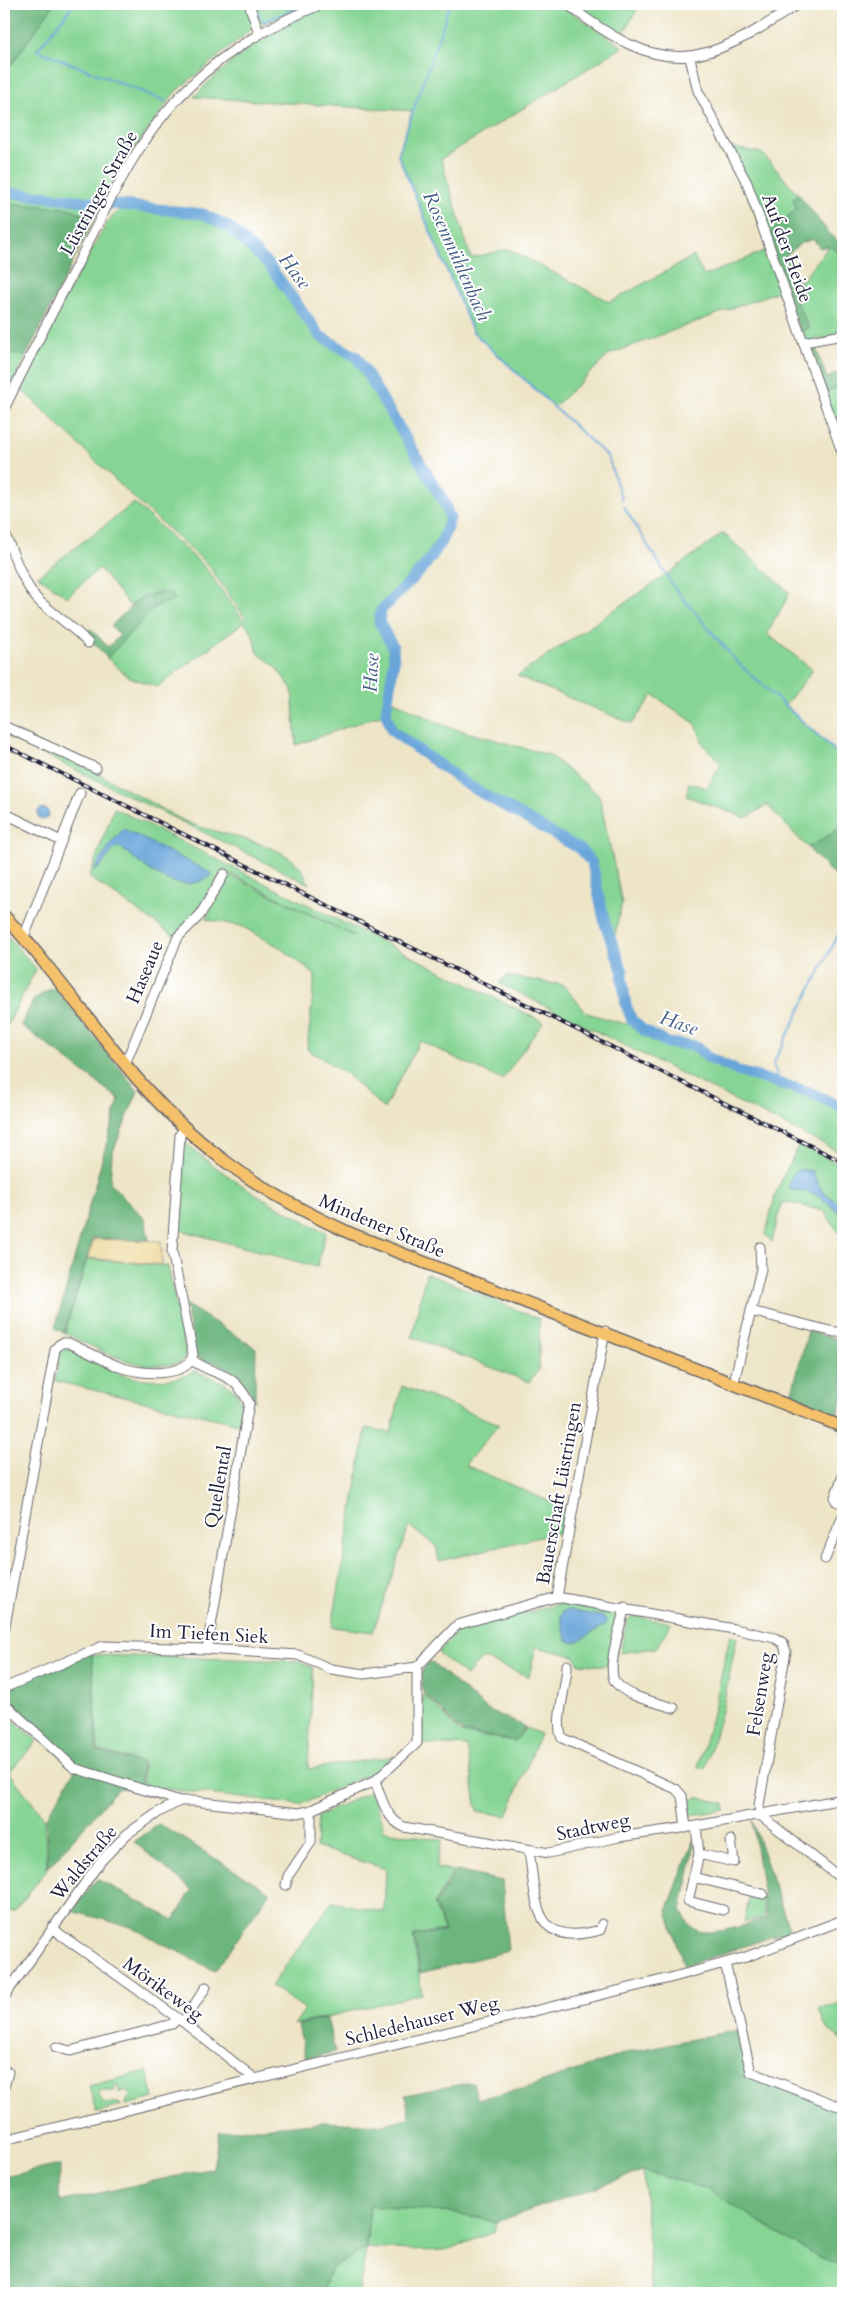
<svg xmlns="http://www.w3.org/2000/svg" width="847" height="2297" viewBox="0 0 847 2297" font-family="Cardo,serif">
<rect width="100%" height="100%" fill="#fff"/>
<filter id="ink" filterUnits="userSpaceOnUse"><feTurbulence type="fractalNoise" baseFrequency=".02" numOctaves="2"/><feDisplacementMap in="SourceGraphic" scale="10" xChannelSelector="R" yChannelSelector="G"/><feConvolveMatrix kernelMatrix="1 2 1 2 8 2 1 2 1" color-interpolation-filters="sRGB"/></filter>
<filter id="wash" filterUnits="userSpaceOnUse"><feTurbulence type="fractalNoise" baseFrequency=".0096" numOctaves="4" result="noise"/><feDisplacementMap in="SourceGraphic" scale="20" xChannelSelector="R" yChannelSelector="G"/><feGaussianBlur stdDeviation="1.12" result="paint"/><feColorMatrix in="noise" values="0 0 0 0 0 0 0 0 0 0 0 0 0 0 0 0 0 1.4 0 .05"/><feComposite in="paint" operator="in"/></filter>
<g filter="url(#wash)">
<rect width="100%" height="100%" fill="#eee5c7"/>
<path fill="#86d594" stroke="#547c68" d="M54,4H313L253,28L175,92L130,155L94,219L68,208L4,203V71L9,68Z
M331,4H559L623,47L441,159L471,258L508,249L610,302L694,256L704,276L769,249L784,289L610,354L554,407L473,332L398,155L412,111L194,97C233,56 279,24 331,4Z
M569,4H640L620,40Z
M728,147L762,153L799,195L793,198L796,209L765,238Z
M124,206L203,214L229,227L267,263L320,336L357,357L443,500L450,518C442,555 407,585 381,610C379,625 388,633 392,647C397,662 390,682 388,698L445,726L549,755L599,795L622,902L613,944C597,915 604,874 580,849L466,784L392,731L386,713L296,745L292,689L275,666L258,653L252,632L244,622L157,687L129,677L107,658L156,605L175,600L159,592L140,598L130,606L99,568L67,597L38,576L134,503L204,566L244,621L246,619L207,564L135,499L19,387L33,356L108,221Z
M829,246L843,255V335L804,342L800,332L809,328L794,297L800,283Z
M4,351L26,356L4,401Z
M843,384V455L822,394Z
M723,533L790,593L767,634L813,670L785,705L843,758V826L808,848L767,805L746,818L686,796L689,783L707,788L721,764L703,744L696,724L653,695L632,724L517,676L666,575Z
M4,727L90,769L184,821C214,834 275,841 297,864C303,869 306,878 309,884L4,735Z
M114,808L543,1022L502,1080L420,1041L384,1109L345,1073L307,1049L315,975L281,948L241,926L206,919L229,875L354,936L223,870L197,913L174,936L89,877Z
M4,932L36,969L4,1032Z
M507,976L563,985L587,1013L625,1024L632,1020L643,1030L668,1043L696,1046L707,1057L740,1072L809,1092L843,1108V1154L499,983Z
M187,1144C229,1181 276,1207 326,1232L317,1267L177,1229L183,1149Z
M799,1144L843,1166V1207L821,1190L812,1171L790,1190C818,1191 823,1199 843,1216V1239L824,1211L785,1202H782L772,1242L765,1235L776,1192Z
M87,1259L168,1266L186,1354L181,1362C139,1374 102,1351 65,1333Z
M426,1273L539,1319V1369L529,1382L412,1337Z
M64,1349C80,1350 104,1368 120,1374C136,1381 181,1383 194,1371C210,1377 239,1384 241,1404C242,1410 239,1418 239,1424L55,1381L60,1352Z
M402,1386L499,1424L465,1465L565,1508L561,1532L439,1561L436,1546L409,1526L373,1632L332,1627L366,1428L391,1433Z
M559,1604L615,1612L618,1618L607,1666L579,1664L574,1656L536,1647L529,1677L482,1658L466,1676L438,1653L459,1630Z
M633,1616L671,1623L656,1648L620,1653L627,1620Z
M730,1635L737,1637L722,1711L705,1769L698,1767L714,1709Z
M92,1655L297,1661L313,1668L308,1769L395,1756L371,1773L300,1805L143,1786V1763L98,1750Z
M423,1693L461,1733L515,1741L526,1728L540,1734L507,1816L477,1811L467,1746L422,1744Z
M4,1711L37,1741L9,1772L44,1818L47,1869L15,1911L4,1912Z
M371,1791L385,1831L442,1840L436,1867L454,1871L434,1904L444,1930L413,1935L422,1994L294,2025L305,2009L271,1986L332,1902L384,1912L386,1869L316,1847L318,1816Z
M697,1797L724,1803L725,1810L691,1815L689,1801Z
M750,1894L762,1897L765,1918L744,1922Z
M843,2003V2040L826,2028L819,2008Z
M147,2071L154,2098L126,2105V2101L131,2094L125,2090L119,2093L118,2085L114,2086L115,2091H99L98,2095L105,2104L119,2103L121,2106L96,2112L89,2086Z
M643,2171L708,2189L810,2253L843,2266V2293H652Z
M370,2206L456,2213L496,2222L494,2232L449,2249L436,2251L366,2248L359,2293H323L330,2269L366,2248Z"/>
<path fill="#6cb67e" stroke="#476c5c" d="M4,4H54L9,68L4,71Z
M276,4H313L295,11Z
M799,195L829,233L843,245V255L829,246L820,248L813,239L801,243L785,256L800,283L794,297L809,328L800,332L765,238L796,209L793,198Z
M4,203L68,208L94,219L26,356L4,351V285L8,262L4,259Z
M813,341L827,378L843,370V385L822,394L804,342Z
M159,592L172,593L175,600L156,606L107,658L85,633L91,629L108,647L120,635L111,626L140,598Z
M843,826V885L808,848Z
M54,987L138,1091L112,1154L110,1183L145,1219L149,1240L93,1238L64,1333L55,1328L119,1099L21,1025L34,999Z
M185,1304L256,1348L255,1402C241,1372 227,1367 197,1358Z
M808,1331L843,1341V1399L836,1418L790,1399Z
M92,1650L97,1751L142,1764L141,1786L117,1789L48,1868L46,1818L75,1770L4,1703V1688Z
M430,1661L485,1708L525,1727L515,1741L462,1732L422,1690V1669Z
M752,1820L790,1931L684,1966L667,1911L694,1839L693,1856L681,1910C685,1917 690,1928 698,1931C715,1936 750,1923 767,1919Z
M159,1824L270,1892L215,1971L131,1927L72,1911L97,1879L174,1920L192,1890L134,1842Z
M456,1871L502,1881L508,1951L420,1973L414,1936L445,1931L435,1904Z
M327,2018L335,2052L306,2059L298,2025Z
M742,2029L749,2074L843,2112V2266L810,2253L708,2189L643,2171L496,2222L456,2213L370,2206L366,2248L330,2269L323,2293H4V2177L60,2165L59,2202L213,2168L219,2132L324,2122L382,2125L410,2117L405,2095L473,2082L477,2099L526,2088L629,2052Z"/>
<path fill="#eeda9e" stroke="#887e6c" d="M94,1239L161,1241L162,1265L88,1258Z"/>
<path fill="#68a5d9" stroke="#45648a" d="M37.5 814a5.5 5.5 0 1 1 11 0a5.5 5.5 0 1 1-11 0Z
M124,829L213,874C176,901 147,866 118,846C107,853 106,865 94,871L111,843Z
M800,1169L812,1171L821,1190L843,1207V1216C824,1200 817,1190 790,1190C788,1180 792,1173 800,1169Z
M569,1610L604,1617L607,1621L606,1624L575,1643L566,1640L561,1617L563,1611Z"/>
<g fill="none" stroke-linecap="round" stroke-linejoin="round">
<path stroke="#68a5d9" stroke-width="2" d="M74,4L37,50L165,101
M256,4L260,19L265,21L307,4
M450,4L398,155L473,332L608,457L622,500
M624,507L675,589L738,663L843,758
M780,1083L773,1064L843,925"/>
<path stroke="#68a5d9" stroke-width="11" d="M4,192L203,214L229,227L269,265L320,336L357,357L443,500L450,518C442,555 407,585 381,610L379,622L393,647L394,661L386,713L392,731L466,784L580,849L592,863L605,924L623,972L622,978L626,1005L632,1020L643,1030L668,1043L696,1046L707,1057L740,1072L809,1092L843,1108"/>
</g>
</g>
<g filter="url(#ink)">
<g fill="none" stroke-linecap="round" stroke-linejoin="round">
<defs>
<path id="minor" d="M249,4L259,33
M567,4C664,79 700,69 798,4
M690,58L698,91L747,183L843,455
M804,342L843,335
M4,409C29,358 55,307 81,257C111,197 140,135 188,88C226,50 272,24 322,4
M4,532C13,552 24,587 40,602C56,616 74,627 88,643
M4,726L96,768
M4,813L61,841
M24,937L80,793
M125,1064L178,937L200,915L224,874
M751,1311L834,1332H843
M192,1360C217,1378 232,1369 249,1403L207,1649
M734,1382L761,1269L760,1247
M843,1476L835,1497L836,1501L843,1504
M825,1559L843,1516
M557,1597L734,1629L775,1638L783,1643L786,1651L759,1805L760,1815L843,1880
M625,1607C621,1624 605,1671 616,1683C629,1698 656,1702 674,1708
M4,1631L55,1350C59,1343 62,1342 69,1343C86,1351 103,1360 120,1367C138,1374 188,1379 193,1354L172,1251L180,1135L184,1128
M567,1665C567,1686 554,1721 562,1738L676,1789L682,1796L686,1828
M4,1688L103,1646L207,1649L298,1655L331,1669L364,1674L417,1667
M4,1703L74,1768L180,1801
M375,1781C382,1799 386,1819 404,1827L549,1853L619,1837L696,1826L843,1799
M696,1826L699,1854L688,1901L723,1910
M529,1851C537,1903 532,1949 600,1930L602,1924
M699,1854L734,1862L731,1840
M693,1877L763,1894
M286,1885L288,1876L311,1842V1810
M52,1927L61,1935L183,2022L254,2078
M725,1963L751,2072L843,2108
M4,1997L100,1862L127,1834L159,1812L180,1801H194L299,1813L311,1810L375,1781L417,1743V1667L457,1625L557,1597L605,1331
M183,2022L206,1987
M56,2047L70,2051L172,2024L177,2019
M4,2087L8,2072
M4,2140L670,1978L746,1957L843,1920"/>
<path id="major" d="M4,916C21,933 36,952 51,971C75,1001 99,1032 124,1063C189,1143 258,1192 352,1234L843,1427"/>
</defs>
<use href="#minor" stroke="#69666c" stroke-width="11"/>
<use href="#major" stroke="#69666c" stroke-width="14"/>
<use href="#minor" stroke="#fff" stroke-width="9"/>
<use href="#major" stroke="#f5c16b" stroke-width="11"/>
<defs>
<path id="rail" d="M4,745L843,1162"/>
</defs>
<use href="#rail" stroke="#22223b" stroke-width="4"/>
<use href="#rail" stroke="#fff" stroke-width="2" stroke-dasharray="5.5" stroke-linecap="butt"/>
</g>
</g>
<g text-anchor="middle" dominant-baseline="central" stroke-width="4" stroke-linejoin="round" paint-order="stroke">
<g font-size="19" fill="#22223b" stroke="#fff">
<text transform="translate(99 193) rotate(-61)">Lüstringer Straße</text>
<text transform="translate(787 248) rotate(70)">Auf der Heide</text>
<text transform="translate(145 972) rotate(-67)">Haseaue</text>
<text transform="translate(382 1226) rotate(23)">Mindener Straße</text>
<text transform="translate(218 1487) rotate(-80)">Quellental</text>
<text transform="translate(559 1493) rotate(-80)">Bauerschaft Lüstringen</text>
<text transform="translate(209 1634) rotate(3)">Im Tiefen Siek</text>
<text transform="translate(760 1694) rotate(-81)">Felsenweg</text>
<text transform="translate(593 1827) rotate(-12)">Stadtweg</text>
<text transform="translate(84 1863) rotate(-50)">Waldstraße</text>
<text transform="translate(163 1989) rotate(36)">Mörikeweg</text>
<text transform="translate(422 2021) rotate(-14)">Schledehauser Weg</text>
</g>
<g font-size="20" font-style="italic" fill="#425d82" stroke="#fff">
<text transform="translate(457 256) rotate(66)">Rosenmühlenbach</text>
<text transform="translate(295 271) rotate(53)">Hase</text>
<text transform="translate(371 673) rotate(-87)">Hase</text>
<text transform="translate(679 1023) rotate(19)">Hase</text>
</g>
</g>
<rect width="847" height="2297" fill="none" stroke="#fff" stroke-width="20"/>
</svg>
